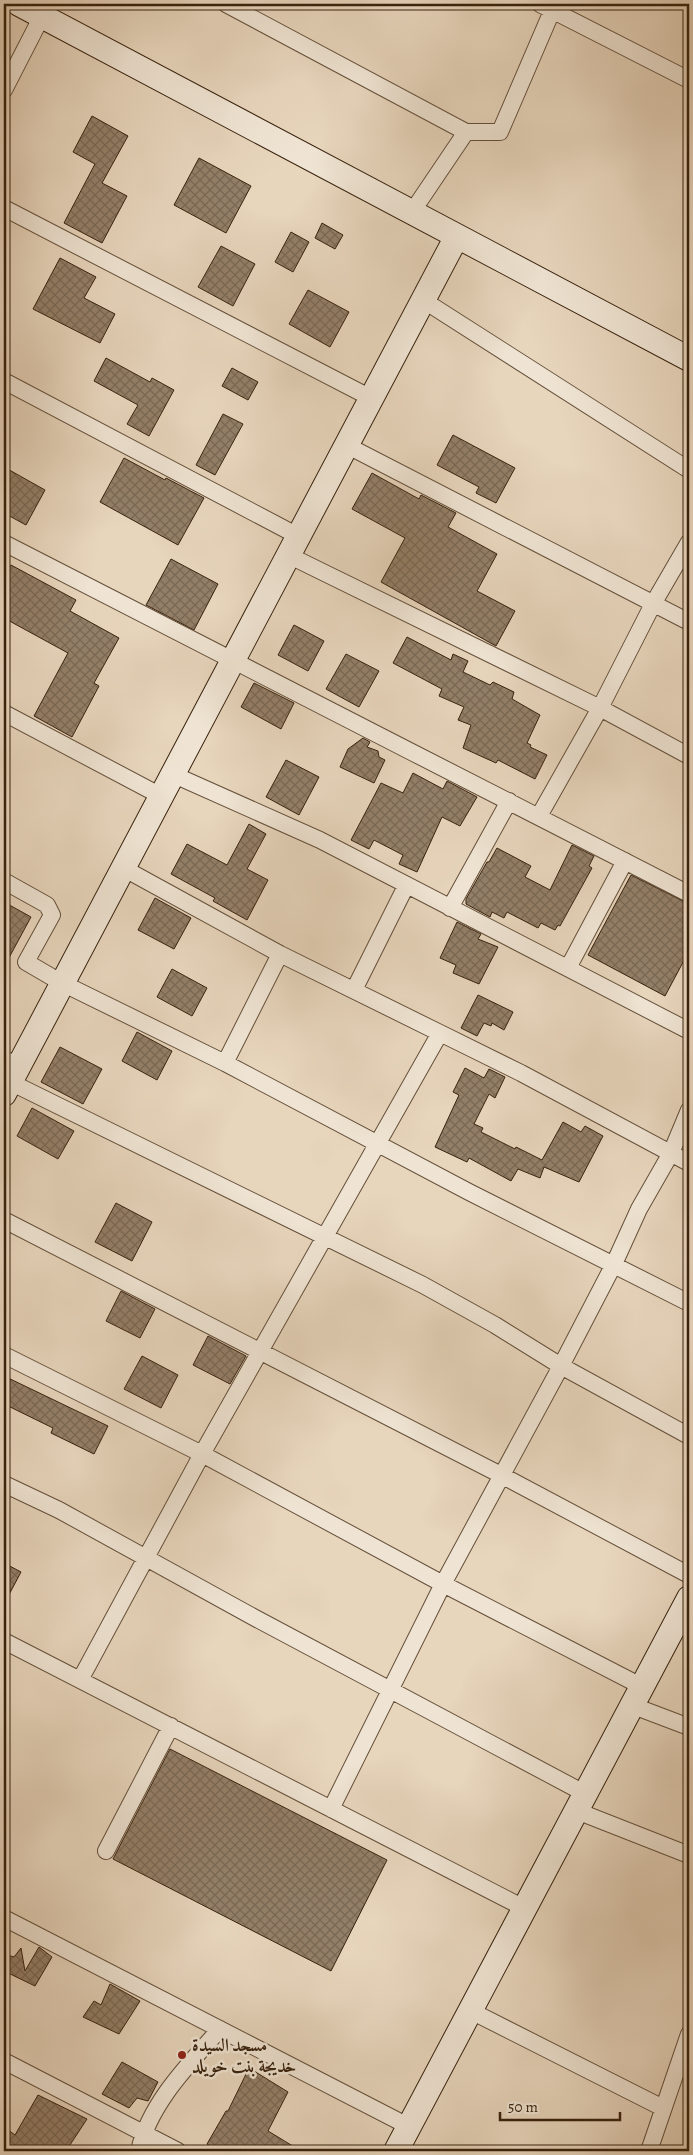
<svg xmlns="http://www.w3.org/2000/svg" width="693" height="2155" viewBox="0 0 693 2155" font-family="Alegreya,Amiri,serif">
<defs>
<pattern id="building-cross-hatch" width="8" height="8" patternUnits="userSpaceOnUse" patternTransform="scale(1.25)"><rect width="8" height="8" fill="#937f68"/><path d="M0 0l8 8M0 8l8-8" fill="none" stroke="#796854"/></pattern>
</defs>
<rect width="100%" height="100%" fill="#e7d5bc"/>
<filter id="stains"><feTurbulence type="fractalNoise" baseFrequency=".004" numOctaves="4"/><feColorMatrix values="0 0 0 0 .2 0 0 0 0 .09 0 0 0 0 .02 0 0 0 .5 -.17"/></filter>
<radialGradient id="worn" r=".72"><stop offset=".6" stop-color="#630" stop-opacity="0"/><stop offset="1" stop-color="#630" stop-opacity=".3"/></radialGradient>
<path fill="url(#building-cross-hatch)" stroke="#38220e" d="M92,116L128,136L102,183L127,196L102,243L64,223L95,164L73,152Z
M199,158L251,186L226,233L174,205Z
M322,223L343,235L335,249L315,238Z
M291,232L309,242L293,272L275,262Z
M221,246L255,264L233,306L198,287Z
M60,258L96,277L84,298L115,314L100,343L33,309Z
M308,290L349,312L330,347L289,324Z
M106,358L150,382L152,378L174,390L149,436L127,424L138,405L94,381Z
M232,368L258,382L248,400L222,386Z
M223,414L243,424L215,475L196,465Z
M453,435L515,468L496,503L476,493L479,487L437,465Z
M124,458L165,480L166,478L204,498L178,545L100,502Z
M4,467L45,490L26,525L4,513Z
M372,473L419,499L421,495L456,513L448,527L497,554L477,591L515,611L496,646L381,582L405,538L352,509Z
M171,559L218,584L194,630L146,605Z
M11,565L76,600L70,611L119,638L94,683L99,686L72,737L34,716L68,653L4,618V578Z
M294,625L324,641L308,671L278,655Z
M407,637L451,660L453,654L468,661L463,672L490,685L493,682L514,692L512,699L540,715L527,743L531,745L530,747L547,755L535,779L498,760L496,763L463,748L471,725L458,720L464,707L439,696L442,689L393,663Z
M346,654L379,671L359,707L326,689Z
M254,683L294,703L281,729L241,707Z
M363,738L370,742L367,747L378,751L379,757L385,760L374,783L340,767L348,749Z
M286,760L319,777L299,815L266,797Z
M413,773L443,789L447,781L477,797L460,826L442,817L417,872L399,864L403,855L374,840L369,849L351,840L381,783L403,793Z
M249,824L266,834L247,869L268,880L247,920L213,901L215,898L171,874L187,844L227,865Z
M572,845L594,856L589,866L592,868L560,926L558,925L555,930L541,923L538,928L507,912L504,918L492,912L490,917L466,904V899L487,862H489L497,848L531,866L525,877L550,890Z
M631,875L689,904V951L665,996L588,955Z
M155,898L191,918L174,949L138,930Z
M4,902L31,917L4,967Z
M457,922L481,934L478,939L498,947L479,984L453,973L456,965L440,958Z
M172,969L207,988L192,1016L157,997Z
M478,995L513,1012L504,1030L492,1023L491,1026L484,1023L477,1036L461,1028Z
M137,1032L172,1051L157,1080L122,1061Z
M60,1047L102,1069L83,1104L41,1082Z
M465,1068L484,1078L489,1069L505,1077L495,1098L489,1094L474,1124L483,1128L481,1132L515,1149L516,1147L542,1160L563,1122L581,1132L585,1126L603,1136L579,1182L544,1167L540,1178L518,1169L511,1181L469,1158L467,1162L435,1147L459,1095L453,1092Z
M32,1108L74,1131L58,1159L17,1136Z
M116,1203L152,1222L132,1261L95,1242Z
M121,1291L155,1309L140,1338L106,1321Z
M208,1336L246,1356L230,1384L193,1365Z
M142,1356L178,1375L161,1408L124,1389Z
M4,1376L108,1426L94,1454L51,1433L53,1428L4,1404Z
M4,1563L21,1572L4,1604Z
M170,1749L387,1860L331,1971L113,1859Z
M39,1947L52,1957L35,1986L4,1971V1954L14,1957L21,1948L25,1971Z
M110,1984L140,2001L119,2034L83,2017L94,2001L101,2005Z
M122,2062L158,2082L148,2101L137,2098L129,2108L102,2094Z
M249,2068L288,2092L268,2131L301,2151H218L207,2144L226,2111H228Z
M38,2095L87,2119L66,2151H4V2127L15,2135Z"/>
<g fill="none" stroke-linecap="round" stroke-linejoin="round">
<defs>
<path id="street" d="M226,4L466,132H500L555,4
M540,4L689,80
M4,90L42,16
M4,208L371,398
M412,212L466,132
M423,300L689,470
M4,381L298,536
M346,445L689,622
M4,543C232,662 461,776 689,894
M288,555L600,708L689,756
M4,713L161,796
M172,774L320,840L689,1031
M539,816L600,708L653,604L689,542
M4,881L47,905L52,915L26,962L62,983L225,1063L469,1192L689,1303
M450,908L509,801
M568,968L625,861
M354,990L406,886
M440,1033L521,1073L689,1163
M4,1059L18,1066
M225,1063L280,954
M10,1082L423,1285L495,1325L561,1366L689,1436
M4,1220L501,1475L689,1575
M4,1355L202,1454L443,1584L641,1686
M4,1484L59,1510L257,1619L586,1794
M4,1641L524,1908
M80,1680L202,1454L440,1033L280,954L123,868
M631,1705L689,1727
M331,1809L443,1584L561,1366L614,1264L639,1209L671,1153L689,1110
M577,1811L689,1855
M106,1851L171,1726
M4,1918L408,2126
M471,2011L663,2108
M4,2061L178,2151
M139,2151C149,2104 189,2064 220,2029
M649,2151L689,2034"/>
<path id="secondary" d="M19,4L689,359
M4,1094L457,236
M396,2151L689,1598"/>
</defs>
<use href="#street" stroke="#644f3a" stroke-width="18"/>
<use href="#secondary" stroke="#38220e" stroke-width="26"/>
<use href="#street" stroke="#efe4d3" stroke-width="16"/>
<use href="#secondary" stroke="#efe4d3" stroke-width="24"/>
</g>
<circle fill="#8f2418" stroke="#efe4d3" stroke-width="2" cx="182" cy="2055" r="5"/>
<g text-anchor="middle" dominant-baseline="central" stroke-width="5" stroke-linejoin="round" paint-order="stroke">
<g font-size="18" font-weight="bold" fill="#38220e" stroke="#efe4d3" text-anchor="start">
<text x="192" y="2045">مسجد السيدة<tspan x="192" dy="21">خديجة بنت خويلد</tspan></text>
</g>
</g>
<rect width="693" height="2155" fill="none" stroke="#e7d5bc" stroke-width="20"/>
<rect x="5" y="5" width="683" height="2145" fill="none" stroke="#38220e" stroke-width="2.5"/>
<rect x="10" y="10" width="673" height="2135" fill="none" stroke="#38220e"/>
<path d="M500 2112v8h120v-8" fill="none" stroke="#38220e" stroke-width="2.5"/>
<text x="508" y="2112" font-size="15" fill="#38220e" stroke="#efe4d3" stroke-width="4" paint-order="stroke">50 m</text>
<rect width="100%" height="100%" filter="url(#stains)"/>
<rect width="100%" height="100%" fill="url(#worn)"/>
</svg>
